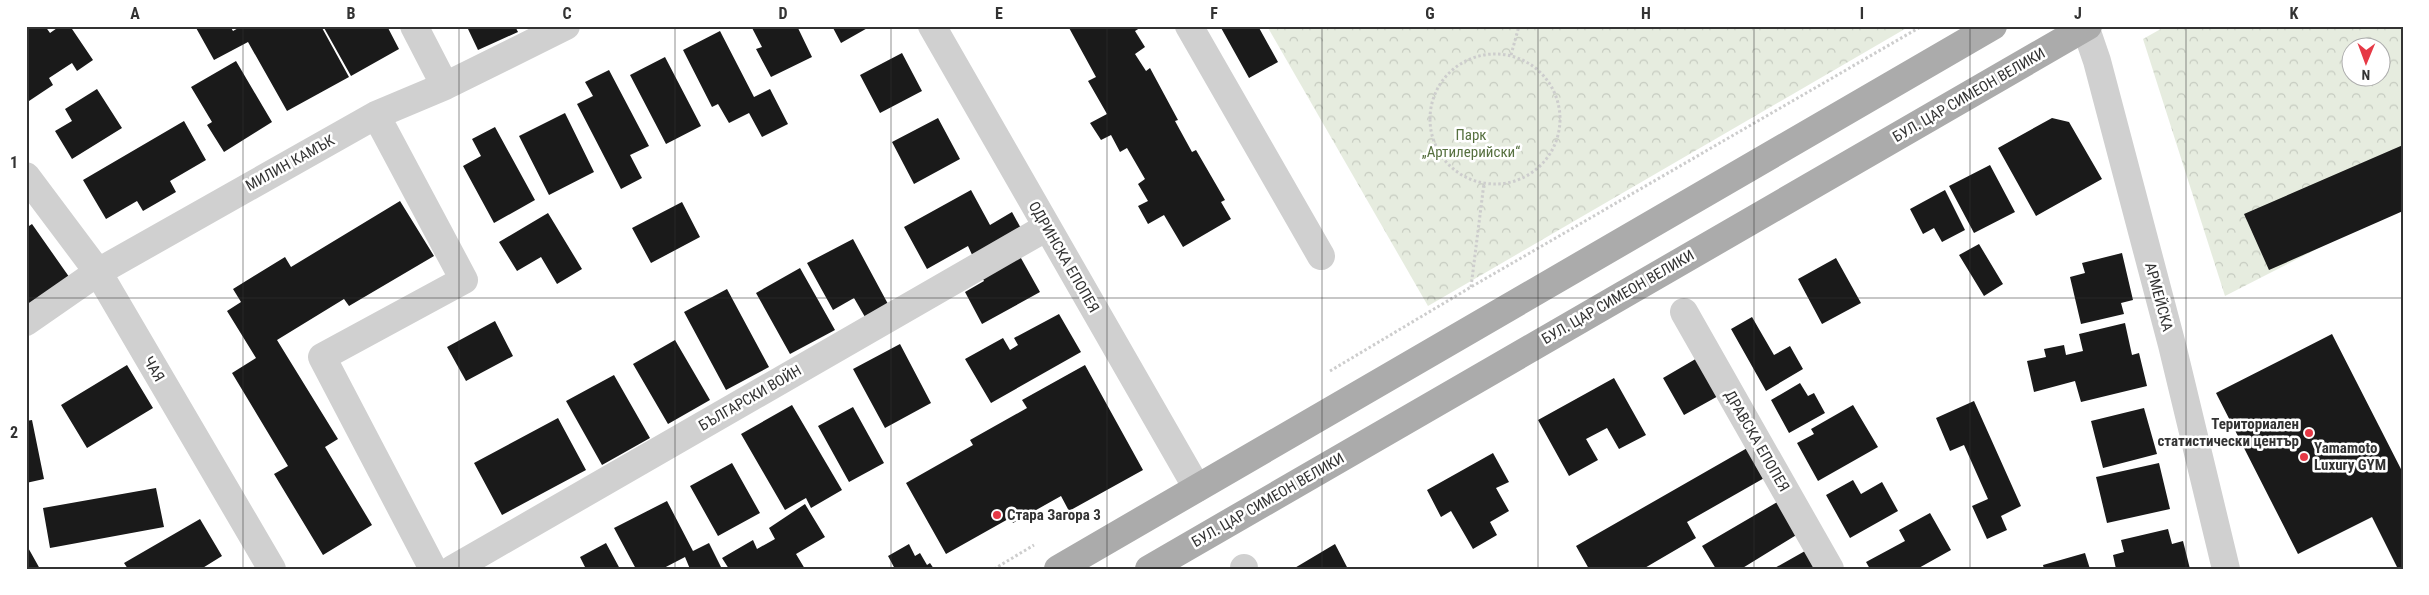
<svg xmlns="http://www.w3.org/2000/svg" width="2429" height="595" viewBox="0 0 2429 595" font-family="'Roboto Condensed',sans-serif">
<defs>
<pattern id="park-crowns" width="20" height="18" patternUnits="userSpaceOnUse" patternTransform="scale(1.25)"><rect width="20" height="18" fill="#e6ecdf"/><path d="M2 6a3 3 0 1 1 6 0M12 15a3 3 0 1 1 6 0" fill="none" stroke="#c6cbc0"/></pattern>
</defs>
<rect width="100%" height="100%" fill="#fff"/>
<path fill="url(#park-crowns)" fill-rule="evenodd" d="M1267,26H1910L1428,306Z
M2166,26H2403V205L2225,296L2143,39ZM2352,48H2382V78H2352Z"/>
<path fill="#1a1a1a" d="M26,26H45L50,33L60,26H70L93,60L77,71L72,63L49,78L53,85L26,103Z
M195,26H230L233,31L242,26H321L349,77L287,111L248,42L214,60Z
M323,26H387L399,49L351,76Z
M473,26H515L518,32L478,50L468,29Z
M751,26H797L812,57L771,77L756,49L762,47Z
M832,26H871L841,43Z
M1068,26H1143L1135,31L1145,47L1135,54L1146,71L1150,68L1178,120L1175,121L1192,152L1196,150L1225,200L1221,202L1231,219L1183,247L1164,215L1148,224L1138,206L1148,201L1138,184L1145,179L1127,148L1120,152L1111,135L1101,140L1090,123L1107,114L1088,81L1096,77Z
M1220,26H1258L1278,62L1249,78Z
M720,31L754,97L770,89L788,124L762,137L749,113L729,123L718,104L712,107L683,50Z
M902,53L922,91L880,113L860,75Z
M665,57L701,126L666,144L630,75Z
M236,61L272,122L224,152L207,125L212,122L191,87Z
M609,70L649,146L630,155L642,178L621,189L577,104L593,96L585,82Z
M97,89L122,128L72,159L55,131L72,121L65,109Z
M565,113L594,172L549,195L519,136Z
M938,118L960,159L914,184L892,142Z
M2052,118L2069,122L2102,179L2036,216L1998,148Z
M184,121L206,160L170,181L176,192L143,211L137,201L106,219L83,180Z
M495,127L535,200L494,223L463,166L481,156L472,139Z
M2403,145V211L2269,270L2244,214Z
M1990,165L2015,212L1974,233L1949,186Z
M971,190L990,225L1012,212L1023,232L974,259L968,246L927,269L904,227Z
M1945,190L1965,230L1942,242L1934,228L1923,234L1910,209Z
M400,201L434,256L349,306L344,299L277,340L338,439L325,447L372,525L323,555L274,474L288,466L232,373L256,358L227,311L241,302L233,289L285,257L291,267Z
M682,202L700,237L651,263L632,228Z
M548,213L582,269L557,284L541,257L517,271L499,242Z
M32,224L72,281L26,313V228Z
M853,239L888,304L865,317L854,298L833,310L807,263Z
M1979,244L2003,284L1984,296L1959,255Z
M1017,251L1040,292L982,324L965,292L984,281L979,271Z
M2122,253L2133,300L2121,303L2124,314L2081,324L2070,277L2085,273L2082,263Z
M1836,258L1861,303L1822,324L1798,279Z
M800,268L835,330L790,354L756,293Z
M727,289L769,367L726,390L684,312Z
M1059,314L1081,352L991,403L965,359L1003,338L1010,350L1018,345L1014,338Z
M1752,317L1774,355L1790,346L1803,369L1766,391L1731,329Z
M495,321L513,356L466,381L447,347Z
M2125,323L2132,355L2139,353L2147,386L2081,402L2075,381L2034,392L2027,361L2046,357L2044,349L2064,345L2066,355L2083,351L2079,334Z
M2332,334L2403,473V569H2398L2372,517L2298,554L2216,393Z
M675,340L710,400L668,424L633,364Z
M900,344L931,403L885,428L853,369Z
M1699,357L1720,395L1684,415L1663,378Z
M127,365L153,408L87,448L61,405Z
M1085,365L1143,470L1069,511L1061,496L1013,523L1010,518L946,554L906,483L973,445L970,440L1027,408L1022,400Z
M614,375L650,438L602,465L566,401Z
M1614,378L1646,435L1619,449L1607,428L1586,439L1598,460L1569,476L1538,420Z
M1800,383L1808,396L1814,393L1825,413L1789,433L1771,400Z
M1974,401L2021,506L2001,516L2007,530L1987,539L1972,506L1988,499L1964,445L1950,451L1936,418Z
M792,405L842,490L811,508L806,498L785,510L741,434Z
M1853,405L1878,447L1818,481L1797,443L1814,434L1811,429Z
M853,407L884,463L849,482L818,426Z
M2144,408L2157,454L2103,468L2091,421Z
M558,418L586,470L502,515L474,463Z
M32,420L44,479L26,483V421Z
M1749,447L1766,477L1687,522L1696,538L1643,569H1589L1576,546Z
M1493,453L1509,482L1496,488L1509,511L1490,522L1497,535L1473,549L1451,511L1441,517L1427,490Z
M732,463L760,513L718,536L690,486Z
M2159,463L2170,509L2107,523L2096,477Z
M1853,480L1861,494L1882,482L1898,511L1850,538L1826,495Z
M156,488L164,527L50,548L43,508Z
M667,501L693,551L709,543L722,569H690L685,557L662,569H636L614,528Z
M1779,501L1798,534L1741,569H1716L1702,546Z
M805,504L825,537L796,554L805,569H729L722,558L753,540L757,549L775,539L769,528Z
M1930,513L1951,550L1917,569H1870L1866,562L1905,541L1899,530Z
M200,519L222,556L201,569H128L124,563Z
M2168,529L2172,544L2183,541L2190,569H2116L2113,555L2124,552L2121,540Z
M606,543L620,569H586L580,557Z
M26,544L40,569H26Z
M909,544L915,556L920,553L927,565L930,563L934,569H895L888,556Z
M1335,544L1348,569H1293Z
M1805,551L1815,569H1773Z
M2085,553L2090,569H2044L2043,565Z"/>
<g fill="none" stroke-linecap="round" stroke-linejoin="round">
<path stroke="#cdcdcd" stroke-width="3" stroke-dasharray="2.5 2.5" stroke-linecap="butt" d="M1430 119a65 65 0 1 1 130 0a65 65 0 1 1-130 0Z
M1511,55L1519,26
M1471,287L1484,183
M1330,371L1471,287L1922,26
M994,569L1034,545"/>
<path stroke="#d0d0d0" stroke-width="28" d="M414,26L445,86
M932,26L1197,488
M1189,26L1321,256
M2085,26L2097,61L2172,345L2226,569
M376,115L464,280L322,357L433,569
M26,176L98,272L272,569
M1684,312L1830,569
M26,322L98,272L376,115L445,86L566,26
M1244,568V569
M453,569L1047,227"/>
<path stroke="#ababab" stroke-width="28" d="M1058,569L1993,26
M1149,569L2088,26"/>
</g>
<path fill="none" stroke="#333" stroke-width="1" stroke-opacity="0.55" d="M243,26V569M459,26V569M675,26V569M891,26V569M1107,26V569M1322,26V569M1538,26V569M1754,26V569M1970,26V569M2186,26V569M26,298H2403"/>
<g fill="#e63946" stroke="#fff" stroke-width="2">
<circle cx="2309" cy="433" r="5"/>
<circle cx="2304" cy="457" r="5"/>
<circle cx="997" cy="515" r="5"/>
</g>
<g text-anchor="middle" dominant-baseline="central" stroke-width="5" stroke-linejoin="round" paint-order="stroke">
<g font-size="15" fill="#333" stroke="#fff">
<text transform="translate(1969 95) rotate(-30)">БУЛ. ЦАР СИМЕОН ВЕЛИКИ</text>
<text transform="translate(290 163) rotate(-29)">МИЛИН КАМЪК</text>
<text transform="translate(1064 257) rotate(60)">ОДРИНСКА ЕПОПЕЯ</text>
<text transform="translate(1618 297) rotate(-30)">БУЛ. ЦАР СИМЕОН ВЕЛИКИ</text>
<text transform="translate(2159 297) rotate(75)">АРМЕЙСКА</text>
<text transform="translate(154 369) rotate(60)">ЧАЯ</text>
<text transform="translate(750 398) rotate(-30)">БЪЛГАРСКИ ВОЙН</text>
<text transform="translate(1757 441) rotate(60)">ДРАВСКА ЕПОПЕЯ</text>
<text transform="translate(1268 500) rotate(-30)">БУЛ. ЦАР СИМЕОН ВЕЛИКИ</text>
</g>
<g font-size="15" fill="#56703f" stroke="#fff">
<text x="1471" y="135">Парк<tspan x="1471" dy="17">„Артилерийски“</tspan></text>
</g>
<g font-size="15" font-weight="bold" fill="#333" stroke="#fff" text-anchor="start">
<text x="2299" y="424" text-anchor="end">Териториален<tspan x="2299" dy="17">статистически център</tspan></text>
<text x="2314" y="448">Yamamoto<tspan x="2314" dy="17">Luxury GYM</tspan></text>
<text x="1007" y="515">Стара Загора 3</text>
</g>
</g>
<rect width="2429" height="595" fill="none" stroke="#ffffff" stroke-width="55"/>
<g transform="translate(2366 62) rotate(181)"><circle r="24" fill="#ffffff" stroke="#adadad"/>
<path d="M0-4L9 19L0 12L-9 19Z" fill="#e63946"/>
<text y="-8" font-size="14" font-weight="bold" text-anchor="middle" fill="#333333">N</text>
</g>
<rect x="28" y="28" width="2374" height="540" fill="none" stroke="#333" stroke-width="2"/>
<g font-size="16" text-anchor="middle" font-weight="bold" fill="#333">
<text x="135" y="19">A</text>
<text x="351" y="19">B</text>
<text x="567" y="19">C</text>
<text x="783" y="19">D</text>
<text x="999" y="19">E</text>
<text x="1214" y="19">F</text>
<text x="1430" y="19">G</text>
<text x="1646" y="19">H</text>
<text x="1862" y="19">I</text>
<text x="2078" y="19">J</text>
<text x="2294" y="19">K</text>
<text x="14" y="168">1</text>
<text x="14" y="438">2</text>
</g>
</svg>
